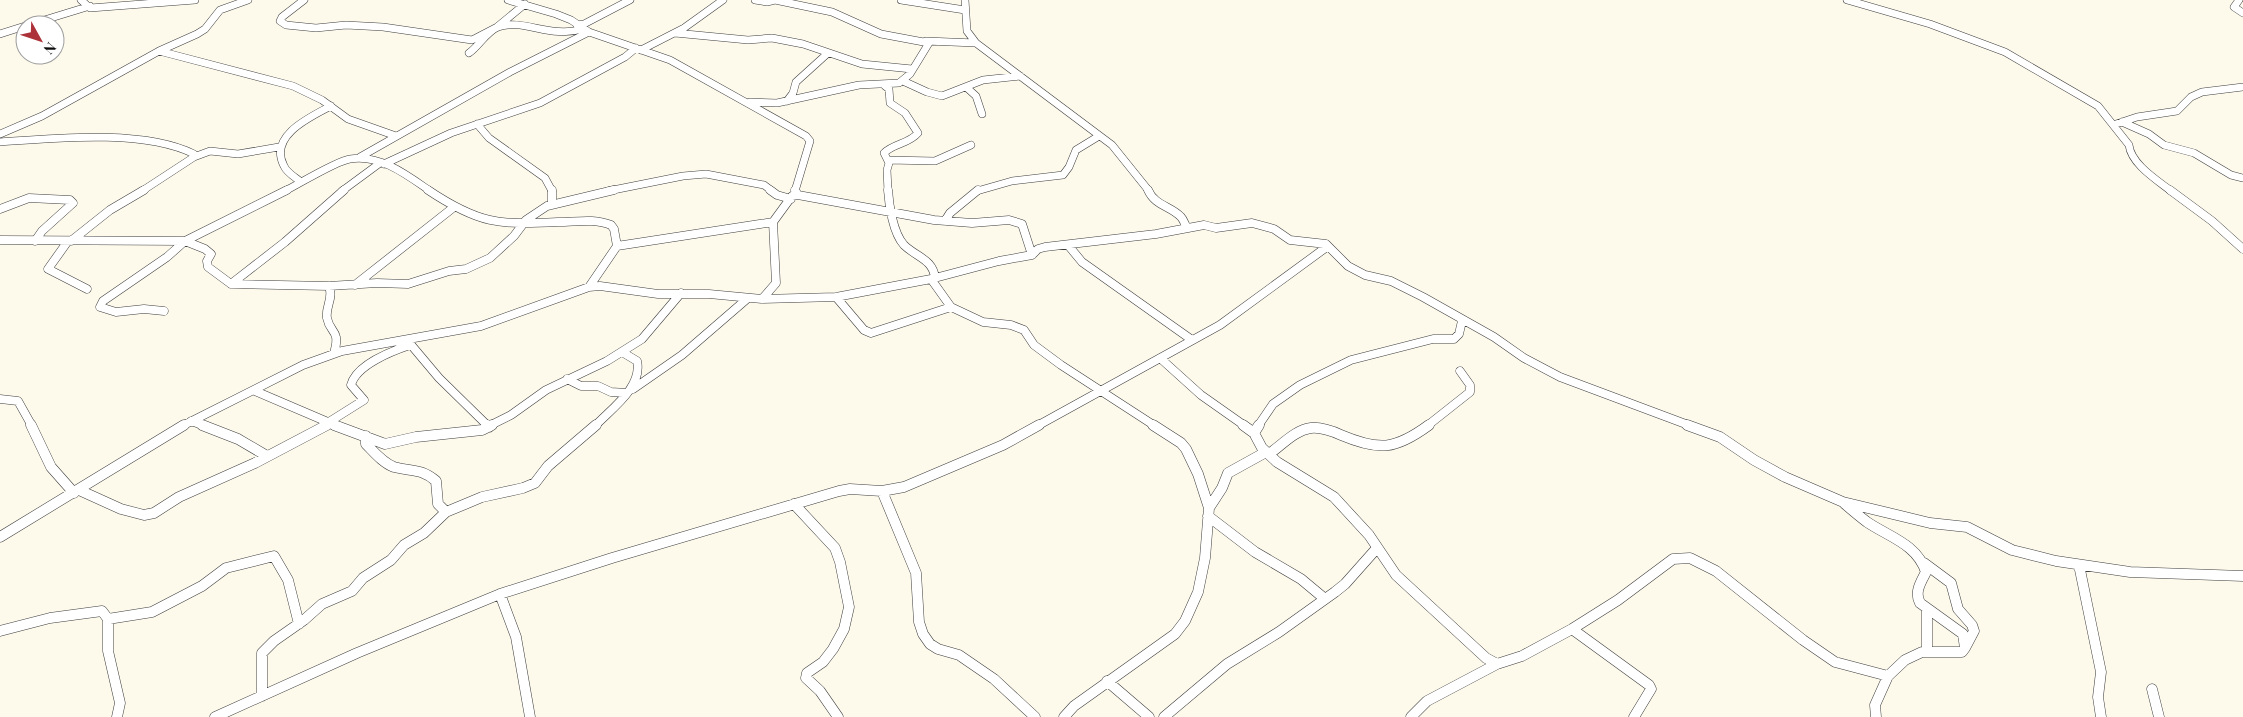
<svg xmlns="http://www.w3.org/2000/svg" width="2243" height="717" viewBox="0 0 2243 717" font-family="'Playfair Display',serif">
<rect width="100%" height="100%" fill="#fdf9eb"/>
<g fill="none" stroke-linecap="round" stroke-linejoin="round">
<defs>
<path id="minor-far2" d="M81,0L90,8L195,0
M304,0L282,17L280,21L286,25L316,28L346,25L383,27L472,40L497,27L525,4
M508,0L556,14L571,20L589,32L670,60L806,136L810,141L795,191
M901,0L965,10
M965,0L967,31L976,43L1112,145L1149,191
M1847,0L1930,24L2005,52L2098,106L2129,145C2131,164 2157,180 2171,191
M2239,0L2234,7L2243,13
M28,25L90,6
M577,25L584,24L630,0
M675,33L748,40L772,38L803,44L862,64L912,69
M0,34L25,26
M926,41L976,43
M641,50L684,28L723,0
M159,51L293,86L322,100L348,119L396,136
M469,53C479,46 486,32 498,27C523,18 551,39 582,29
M903,81L927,92L942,96L983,80L1020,76
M885,86L889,89L890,103L905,113L918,133C909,144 894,143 884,153L889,163L887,170L888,191
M966,87L976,96L982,114
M787,101L793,93L796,82L828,53
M750,102L777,103L859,85L899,83L910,74L929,43L881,34L832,12L775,0L767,2L755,0
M2122,122L2149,134L2164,145L2194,153L2231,175L2243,178
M477,124L489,138L545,178L552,191
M2113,125L2137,117L2177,111L2191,97L2202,92L2243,87
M0,134L42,116L159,51L197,34L205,29L220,10L248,0
M0,142C55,138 144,129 194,154V157L142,191
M194,157L210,151L238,154L279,147
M360,157L510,72L589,32
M888,160L935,161L971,145
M384,164L451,133L540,103L625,57L636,48
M301,182C295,177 287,173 284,166C268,136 310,117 331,106
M285,191C299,184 336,161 350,159C380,154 407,175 430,191
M342,191L380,163
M608,191L683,176L706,174L764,185L772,191
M977,191L1012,181L1063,175L1069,167L1076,150L1099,136"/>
<path id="minor-far1" d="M428,190C479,224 498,225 558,222C576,222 594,218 611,225L614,229L617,246L589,287
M552,190V204
M770,190L777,195L791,199
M888,190C889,205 893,233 904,245C916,257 933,259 935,278
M1148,190C1155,206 1171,206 1181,217C1184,220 1185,225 1187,228
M2170,190L2212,221L2243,249
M798,195L934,220L972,223L1009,220L1022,224L1032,255
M0,209L29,198L70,200L73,203L42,231L35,241
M945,221L950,213L978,190
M0,240L185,241L287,190
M68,241L48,269L87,289
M71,241L110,210L144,190
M1068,245L1082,262L1192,340
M617,246L773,222L792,196L798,195L795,190
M931,279L951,307L983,322L1011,325L1024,330L1034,345L1061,365L1155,426
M231,284L285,242L344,190
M355,285L454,207
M329,286C334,298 325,307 327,318C330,334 341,329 334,353
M836,297L864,330L871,333L951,307
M762,299L776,283L773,222
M164,311L144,309L116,312L100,307L103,301L167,257L185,241L205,249L211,254L207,261L208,267L231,284L329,286L377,283L408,284L449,271L466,269L490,258L514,236L526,220L547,206L614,190
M407,340L439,378L488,426
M1160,358L1201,395L1245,426
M567,379L581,386H598L611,392L627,393
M633,389L682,355L748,298
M255,391L337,426
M0,399L18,401L32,426
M191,421L205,426
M329,422L364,400L351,385C356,365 392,351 410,345
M182,426L303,365L342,351L481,326L589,287L600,286L658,294H709L762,299L836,297L931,279L999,261L1032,255L1038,249L1045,247L1156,234L1204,225L1216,228L1252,223L1274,229L1290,240L1326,244L1348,266L1365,275L1391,281L1423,297L1494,337L1524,358L1560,377L1691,426
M325,426L331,423
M489,426L511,415L546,390L607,361L642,339L681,293
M595,426C611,409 643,387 637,361L622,352
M1037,426L1220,325L1328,246
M1258,426L1273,404L1300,385L1351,360L1433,339H1454L1459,334L1462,321
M1427,426L1470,392V385L1460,371"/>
<path id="minor" d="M31,425L51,467L74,493
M202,425L238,439L267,456
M334,425L385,444L416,437L482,430L492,425
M487,425L489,427
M1243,425L1254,433L1262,448L1277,462L1334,497L1369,535L1396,575L1486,658L1497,664
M1687,425L1720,437L1754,460L1785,477L1843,502L1930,523L1967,527L2012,550L2056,561L2130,572L2243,576
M1254,433L1259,425
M366,436V444C374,452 383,463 394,467C412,472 421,468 436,481L438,504L446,512
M1269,454C1282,445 1295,430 1311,428C1321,427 1332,431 1341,435C1379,451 1395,450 1429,425
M79,490L121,509L144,515L154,513L179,497L255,463L327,425
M882,491L916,573L919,622L923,634L930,644L938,649L959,655L994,679L1035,717
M794,504L835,548L840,562L849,607L844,629L833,649L823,662L807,673L806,678L820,691L838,717
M1209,508L1222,488L1228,473L1266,452
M1208,516L1255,552L1301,579L1325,599
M0,537L184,425
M1924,563L1951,583L1958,609L1972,625L1974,631L1965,648
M2079,565L2101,672L2098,697L2101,717
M500,594L516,637L530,717
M1927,608V650
M108,619L152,612L202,586L226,568L274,556L288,580L299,624
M1572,629L1649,685L1651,689L1634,717
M0,631L50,618L102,611L108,619V651L120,703L117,717
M1107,681L1149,717
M2152,689L2159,717
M262,696V653L274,641L304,620L322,604L352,591L363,578L391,560L404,545L424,533L446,512L482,497L523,488L535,483L548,466L596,425
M215,717L357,653L500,594L612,558L839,491L850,489L882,491L904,487L1003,445L1039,425
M1064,717L1074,706L1175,634L1185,621L1198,592L1205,558L1209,508L1198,474L1186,449L1181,443L1153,425
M1164,717L1227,664L1279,632L1335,592L1345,584L1377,548
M1411,717L1427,701L1497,664L1522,656L1572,629L1618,600L1673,559L1690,558L1716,571L1803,640L1835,662L1888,676L1905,660L1922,652H1962L1965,648L1963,634L1920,603C1914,592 1921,582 1926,572C1917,544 1889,537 1867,522C1859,516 1852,510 1845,504
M1876,717L1875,705L1888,676"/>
</defs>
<use href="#minor-far2" stroke="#3e3e3e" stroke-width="8"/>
<use href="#minor-far1" stroke="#3e3e3e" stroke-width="9"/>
<use href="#minor" stroke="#3e3e3e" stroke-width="11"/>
<use href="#minor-far2" stroke="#fff" stroke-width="7"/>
<use href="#minor-far1" stroke="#fff" stroke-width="8"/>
<use href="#minor" stroke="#fff" stroke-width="10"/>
</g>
<g transform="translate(40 40) rotate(130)"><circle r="24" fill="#ffffff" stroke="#9d9d9d"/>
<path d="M0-4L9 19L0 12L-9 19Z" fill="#ad3138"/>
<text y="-8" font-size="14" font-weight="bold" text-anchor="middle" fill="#0b0b0b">N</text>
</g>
</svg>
